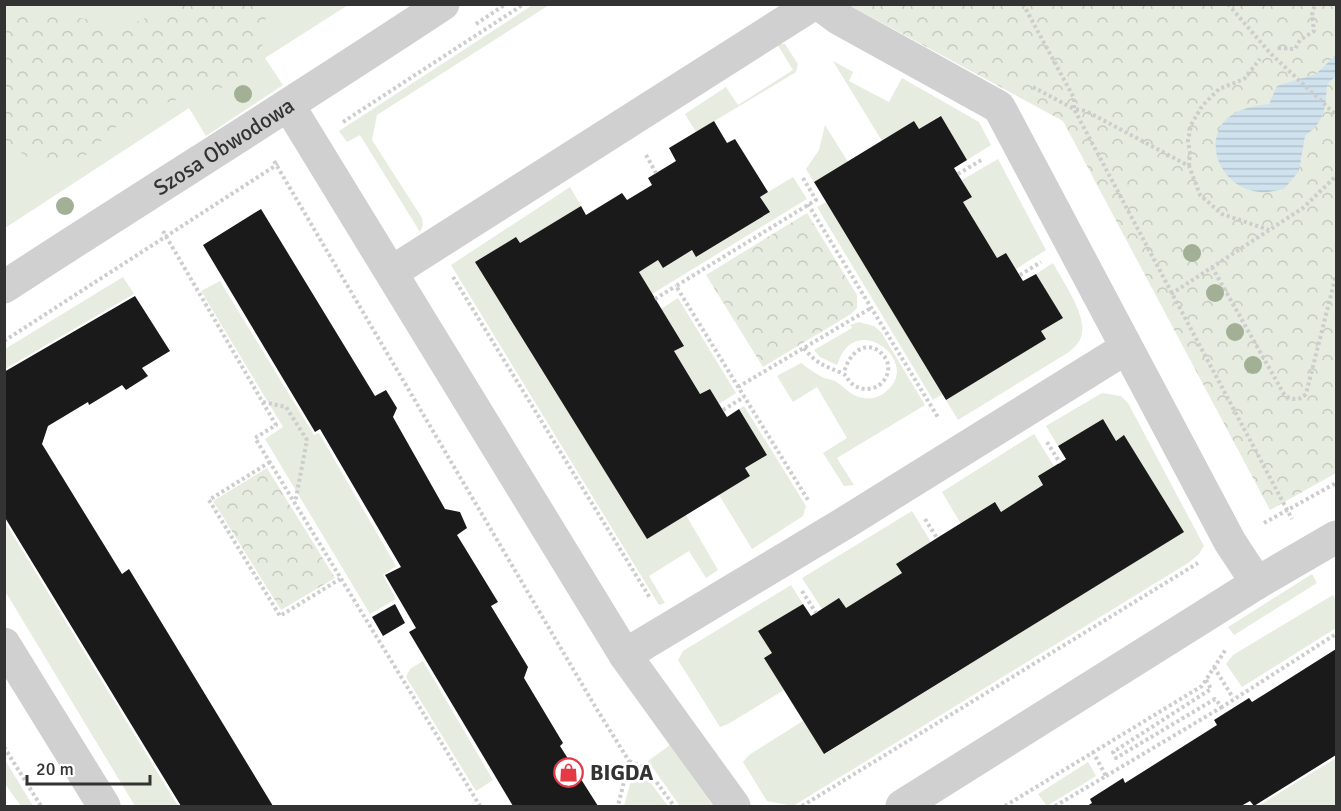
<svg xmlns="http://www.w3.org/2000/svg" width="1341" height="811" viewBox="0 0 1341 811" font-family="Signika,sans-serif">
<defs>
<pattern id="forest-crowns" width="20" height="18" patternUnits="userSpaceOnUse" patternTransform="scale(1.5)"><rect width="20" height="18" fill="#e6ecdf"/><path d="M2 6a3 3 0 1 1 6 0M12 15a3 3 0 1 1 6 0" fill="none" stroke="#c6cbc0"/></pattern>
<pattern id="water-rules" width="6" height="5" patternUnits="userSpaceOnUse" patternTransform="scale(1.5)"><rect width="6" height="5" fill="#cfe2ee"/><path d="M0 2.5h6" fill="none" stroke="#b2c2cd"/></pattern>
</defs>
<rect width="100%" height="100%" fill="#fff"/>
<path fill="#e6ecdf" d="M534,4L549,5L377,115L372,140L422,218L423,225L420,232L360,135L347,142L339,131Z
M5,5H348L265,58L283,85L206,136L189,108L5,228Z
M777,44H785L798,64L796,72L696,132L685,114L726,87L738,105L793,70Z
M833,61L853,72L849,81L889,102L902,78L979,122L991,145L967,160L940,116L919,129L914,122L882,141Z
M825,125L848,162L814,182L806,169L819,150Z
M998,159L1046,250L1016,269L1006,253L997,258L963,202L972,197L962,180Z
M793,177L807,199L652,294L639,272L658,260L664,268L692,250L697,257L769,213L760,197Z
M570,187L581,206L520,243L516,237L686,515L718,570L706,578L689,551L649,576L665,603L659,605L451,265Z
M826,202L943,394L933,400L817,207Z
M1053,263C1062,280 1086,314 1082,333C1081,341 1075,347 1069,352L958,420L946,400L1041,331L1063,318L1036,274Z
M123,277L134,294L5,369V349Z
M220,281L314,435L319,433L396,566L383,575L396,599L370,614L265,439L283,427L201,291Z
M678,298L736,393L719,404L710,389L700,394L674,351L683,346L661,309Z
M859,322L874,326L881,332L925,405L837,458L854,485L844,486L823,453L847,438L817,387L793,402L777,376L801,363C808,368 816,374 824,378C829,379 834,380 838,383C844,387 849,393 856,396C865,400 875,399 883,394C923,367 866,317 843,352C840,356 839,361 837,365L820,357L814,350L852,328L850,325Z
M1102,393L1121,396L1128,403L1204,546L1199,554L1188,563L793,806L767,801L743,762L749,755L803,721L825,754L1183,532L1124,436L1116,441L1103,419L1058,446L1046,426Z
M744,406L806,506L803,516L752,549L719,495L750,476L745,468L767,455L739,409Z
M1034,434L1054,466L1038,476L1043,485L1001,512L995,503L961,524L942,492Z
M912,511L931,542L896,564L902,573L846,608L822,609L802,578Z
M5,522L178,806H135L5,591Z
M1312,574L1317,583L1234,635L1228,627Z
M791,585L803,604L759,631L772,653L764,658L784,690L728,724L720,727L678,660L683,651Z
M1333,595L1336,601V628L1242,687L1226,664L1233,655Z
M423,661L493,780L476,791L406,677L410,669Z
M670,745L713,806H680L648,761Z
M1336,758V806H1258Z
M5,760L33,806H21L5,784Z
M1088,762L1096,776L1047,806L1038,794Z
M638,772L644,774L668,806H624L633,773Z"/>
<path fill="url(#forest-crowns)" d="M176,4L256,5L266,16L262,48L237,84L158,105L116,127L86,155L44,168L5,142L4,18L6,16L79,18L128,26Z
M849,5H1336V473L1270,510L1063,121Z
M807,213L857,295V308L851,314L763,367L706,275Z
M267,468L335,578L281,610L213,501Z"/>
<path fill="url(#water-rules)" d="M1336,55V76L1327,84C1325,109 1326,120 1305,136L1299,171L1284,189C1277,190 1268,193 1260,192C1232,191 1208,160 1218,132C1226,111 1251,106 1269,104L1277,86L1316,74Z"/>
<path fill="#1a1a1a" d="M941,116L967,160L954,168L972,197L963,202L997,258L1006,253L1023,281L1036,274L1063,318L1041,331L1046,339L946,400L814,182L914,121L919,129Z
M714,121L727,143L735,139L768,192L760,197L770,212L696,257L692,250L663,268L658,260L639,272L684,346L674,351L700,394L710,389L727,417L739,409L767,455L745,468L750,476L647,539L475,262L516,237L520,243L581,206L586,215L622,193L627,200L652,185L648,178L676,161L669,148Z
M261,209L375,396L386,390L397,408L393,417L445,509L460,512L467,528L457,535L498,602L491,606L528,667L524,678L563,743L560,746L598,806H513L409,632L416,628L385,575L401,567L320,429L315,432L203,245Z
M135,296L170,351L142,368L148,376L126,390L122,385L89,405L88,402L48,426L42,444L122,574L129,569L273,806H181L4,516V372Z
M1103,419L1116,441L1124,435L1184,532L824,754L764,658L772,653L758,631L803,604L811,616L839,598L846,608L902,573L896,564L937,538L995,502L1001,512L1043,485L1038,476L1066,459L1058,446Z
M395,604L405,623L383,636L372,617Z
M1336,649V755L1254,806L1250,801L1241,806H1087L1092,803L1090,799L1123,778L1125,783L1217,725L1214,720L1249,698L1252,702Z"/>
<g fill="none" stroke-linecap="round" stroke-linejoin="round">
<path stroke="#cdcdcd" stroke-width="4" stroke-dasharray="3 3" stroke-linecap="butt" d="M1023,4L1074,98V109L1086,111L1189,166L1200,195L1222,214L1269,230
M1228,4L1270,53L1336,115
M476,24L506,4
M1278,48L1295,49L1300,40L1314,31L1312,15L1315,4
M1033,87L1074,109L1292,519
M343,122L524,4
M646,155L656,173
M274,161L596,708L629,761L618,806
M1189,166L1190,153L1188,141L1191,125L1202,106L1219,89L1244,79L1260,59
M958,174L983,159
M803,178L816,200L676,286L808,500
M808,204L939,419
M163,231L276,425L255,438L480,806
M1212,267L1285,396C1294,400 1299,401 1306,394L1336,275
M1020,275L1041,262
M453,277L650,598
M1171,294L1303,208L1336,176
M655,299L676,286
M4,341L278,164
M804,348C816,364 825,366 842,373C847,375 847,379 851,383C862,393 880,390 886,377C889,371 889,365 886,359C871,336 849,350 844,373
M738,387L871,308
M263,402L286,407L307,440L295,503
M723,410L744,397
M1047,442L1060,463
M270,462L209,500L280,616L340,579
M925,519L937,538
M1264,523L1336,483
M802,591L816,613
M1214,667L1233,698
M1206,680L1211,689L1113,752L1116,758L1215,699L1222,707L1336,634
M4,747L41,806
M629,761L646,768L674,806
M1106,776L1222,707
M802,806L1198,563
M1005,806L1202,686L1226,649
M1055,806L1106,776L1093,752"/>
<g stroke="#d0d0d0" stroke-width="33">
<path d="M819,4L838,18L999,107L1230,542L1257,583"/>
<path d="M289,106L625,655L734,806"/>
<path d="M392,272L813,4"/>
<path id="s1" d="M4,287C150,192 298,100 443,4"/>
<path d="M4,644L104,806"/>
<path d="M625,655L848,521L1126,348"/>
<path d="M902,806L1257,583L1336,537"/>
</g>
</g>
<g fill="#a2b095">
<circle cx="243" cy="94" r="9"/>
<circle cx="65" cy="206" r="9"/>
<circle cx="1192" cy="253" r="9"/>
<circle cx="1215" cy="293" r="9"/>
<circle cx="1235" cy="332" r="9"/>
<circle cx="1253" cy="365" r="9"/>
</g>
<defs>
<symbol id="shop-ring" viewBox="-11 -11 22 22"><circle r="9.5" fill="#fff" stroke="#e63946" stroke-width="1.5"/><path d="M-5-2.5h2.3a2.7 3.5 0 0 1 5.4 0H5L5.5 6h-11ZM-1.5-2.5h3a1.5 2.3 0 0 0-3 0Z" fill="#e63946"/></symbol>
</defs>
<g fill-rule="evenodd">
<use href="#shop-ring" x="552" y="756" width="33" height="33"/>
</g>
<g text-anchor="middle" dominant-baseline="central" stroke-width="6" stroke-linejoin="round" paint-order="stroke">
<g font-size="22" fill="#333" stroke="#fff">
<text stroke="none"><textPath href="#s1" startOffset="261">Szosa Obwodowa</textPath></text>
</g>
<g font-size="22" font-weight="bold" fill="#333" stroke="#fff" text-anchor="start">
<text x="590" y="772">BIGDA</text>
</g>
</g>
<rect width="1341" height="811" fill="none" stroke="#333333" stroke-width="12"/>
<path d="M27 775v9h123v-9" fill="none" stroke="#333333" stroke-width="3"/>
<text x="36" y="775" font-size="18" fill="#333333" stroke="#ffffff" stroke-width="4.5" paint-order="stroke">20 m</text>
</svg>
